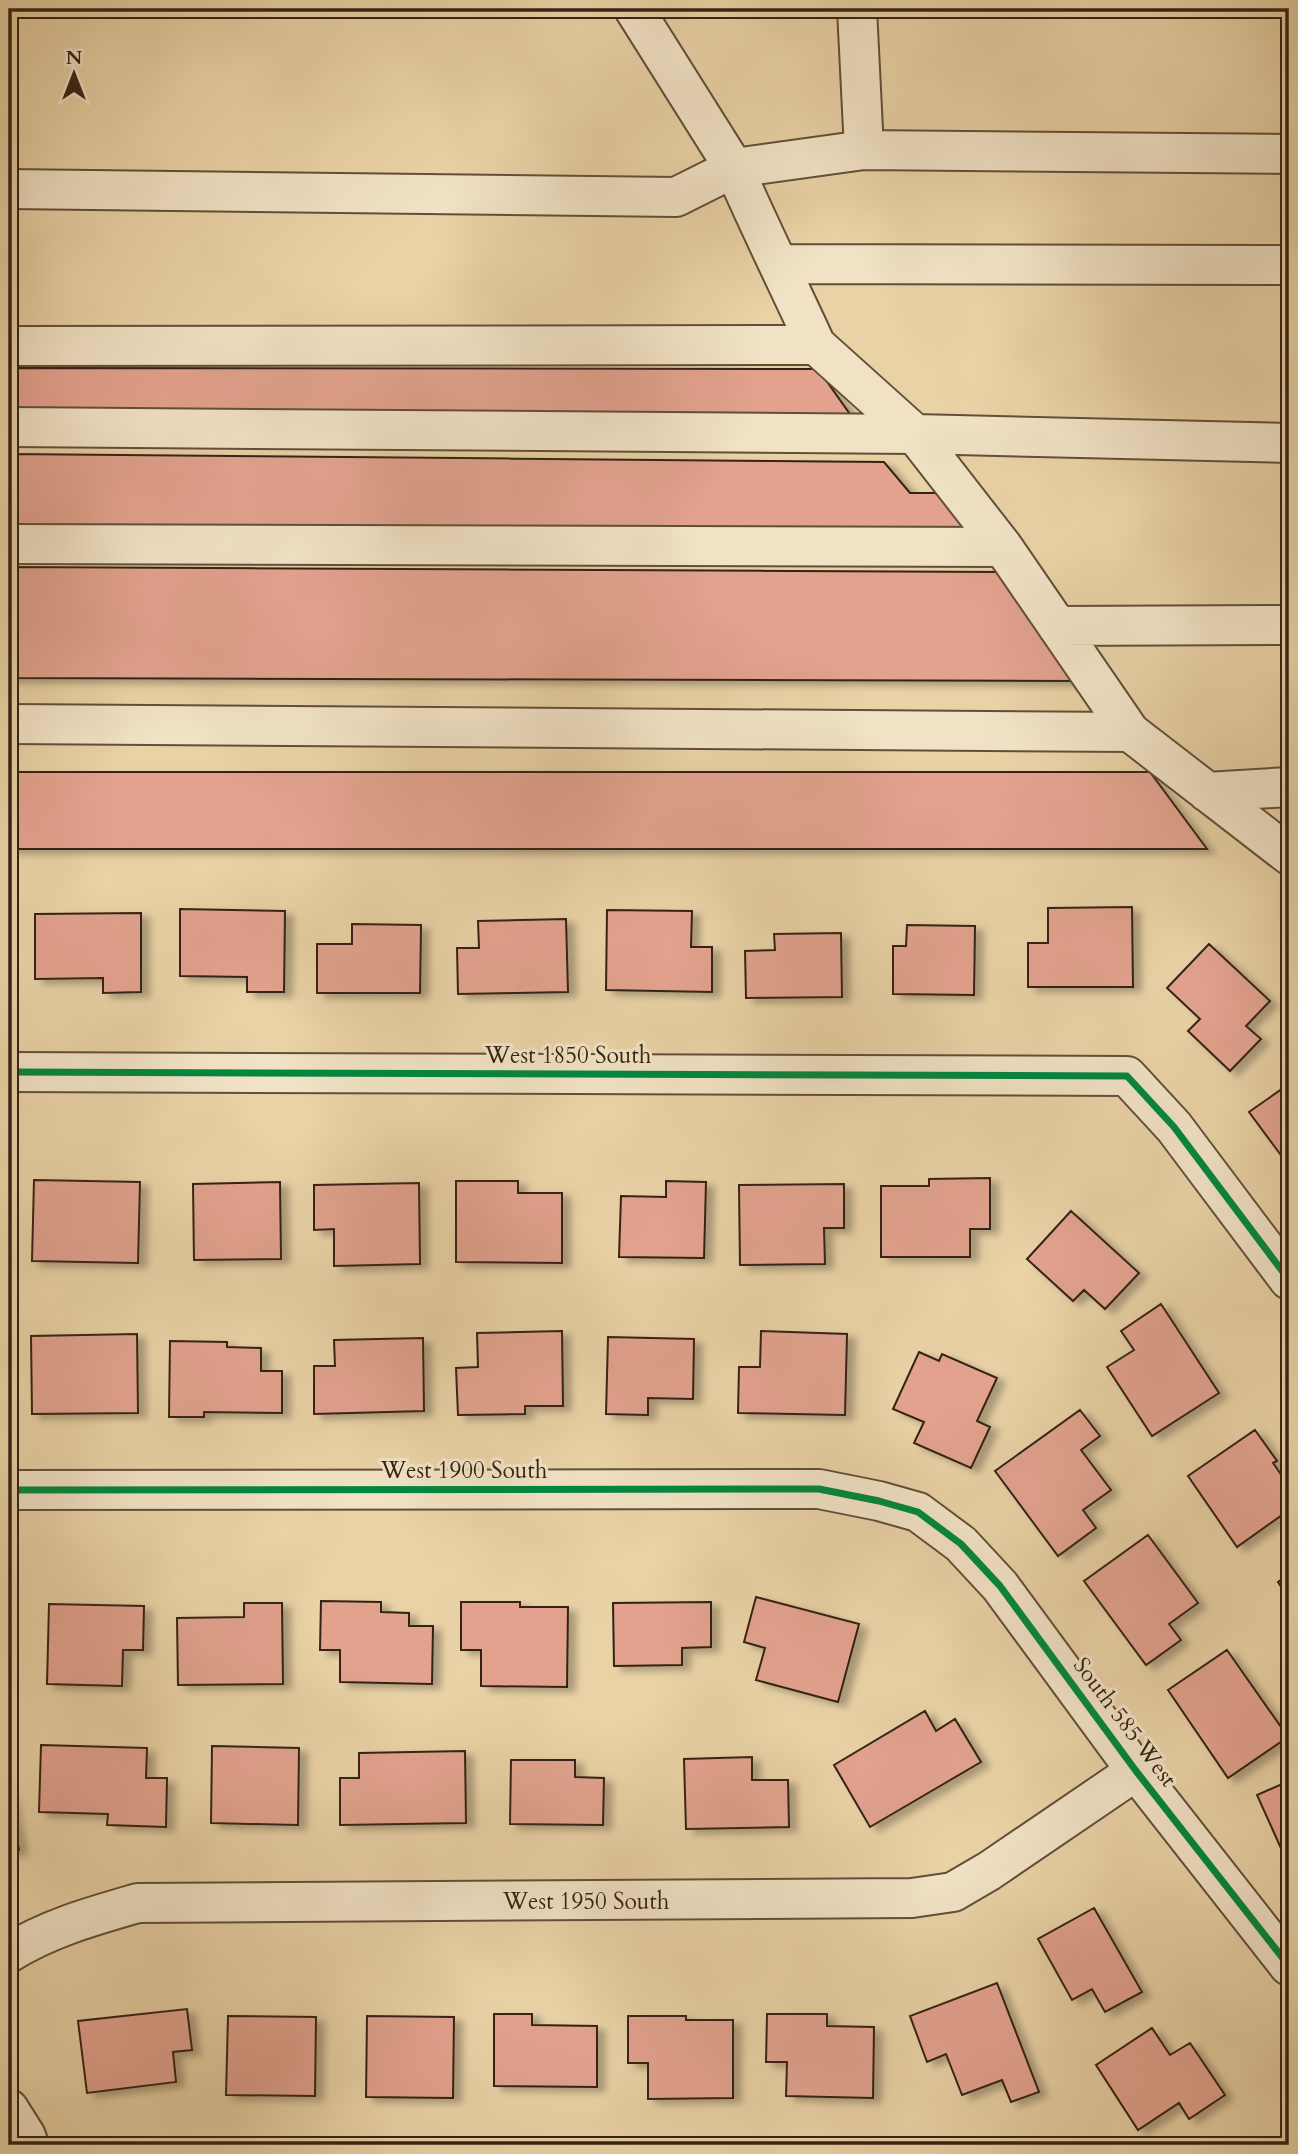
<svg xmlns="http://www.w3.org/2000/svg" width="1298" height="2154" viewBox="0 0 1298 2154" font-family="Cardo,serif">
<defs>
<filter id="shadow"><feDropShadow dx="8" dy="4.5" stdDeviation="3.5" flood-color="#0004"/></filter>
</defs>
<rect width="100%" height="100%" fill="#e9d2a6"/>
<filter id="stains"><feTurbulence type="fractalNoise" baseFrequency=".00286" numOctaves="4"/><feColorMatrix values="0 0 0 0 .2 0 0 0 0 .09 0 0 0 0 .02 0 0 0 .5 -.17"/></filter>
<radialGradient id="worn" r=".72"><stop offset=".6" stop-color="#630" stop-opacity="0"/><stop offset="1" stop-color="#630" stop-opacity=".3"/></radialGradient>
<path fill="#e2a28e" stroke="#342313" stroke-width="2" filter="url(#shadow)" d="M9,368L818,369L852,417L9,412Z
M9,454L884,462L910,493H938L975,534L9,530Z
M9,567L1001,572L1083,681L9,678Z
M9,772H1150L1207,849H9Z
M1132,907L1133,987H1028V943H1048V908Z
M180,909L285,911L284,992H247V977L180,976Z
M607,910L692,911L691,947H712V992L606,990Z
M141,913V992L103,993V978L35,979V914Z
M566,919L568,992L458,994L457,948H479L478,921Z
M352,924L421,925L420,993H317V944H352Z
M907,925L975,926L974,995L893,994V946H906Z
M841,933L842,997L746,998L745,951L775,950L774,934Z
M1209,944L1270,1001L1246,1026L1261,1039L1230,1071L1188,1031L1200,1019L1167,988Z
M1289,1084V1166L1249,1112Z
M990,1178V1229H970V1257H881V1186H929V1179Z
M34,1180L140,1182L138,1263L32,1261Z
M456,1181H518V1193H562V1263L456,1262Z
M666,1181L706,1182L704,1258L619,1257L621,1196L666,1197Z
M280,1182L281,1259L194,1260L193,1184Z
M419,1183L420,1264L334,1266V1229L314,1230V1185Z
M844,1184V1228H824L825,1264L740,1265L739,1185Z
M1071,1211L1139,1273L1105,1309L1084,1290L1073,1301L1027,1259Z
M1161,1304L1219,1393L1152,1436L1107,1367L1134,1350L1121,1331Z
M562,1331L563,1406H525V1414L458,1415L456,1368L478,1367L477,1333Z
M761,1331L847,1334L845,1415L738,1413L739,1367H760Z
M137,1334L138,1413L32,1414L31,1336Z
M608,1337L694,1339L693,1399L648,1398V1415L606,1414Z
M423,1338L424,1411L314,1414V1366H335L334,1340Z
M170,1341L227,1342V1347L261,1348V1371H282V1413L204,1412V1417H169Z
M919,1352L939,1361L942,1354L997,1378L977,1421L990,1427L971,1468L914,1443L924,1422L893,1409Z
M1080,1410L1100,1436L1081,1450L1111,1490L1083,1510L1096,1528L1058,1556L995,1471Z
M1255,1430L1277,1461L1273,1463L1289,1486V1510L1237,1547L1188,1476Z
M1148,1535L1198,1603L1169,1624L1181,1640L1146,1665L1084,1581Z
M1289,1574V1599L1278,1582Z
M756,1597L859,1624L838,1702L756,1680L765,1648L744,1642Z
M321,1601L381,1602V1612L409,1613V1626H433L432,1684L340,1682V1650H320Z
M461,1602H520V1607H568L567,1687L481,1686V1650H461Z
M711,1602V1647L682,1648V1665L614,1666L613,1603Z
M244,1603H282L283,1684L178,1685L177,1618L244,1617Z
M49,1604L144,1606L143,1650H123L122,1686L47,1684Z
M1227,1650L1288,1737L1228,1778L1168,1690Z
M925,1711L936,1731L955,1719L981,1762L870,1827L834,1765Z
M41,1745L147,1748L146,1778H167L166,1827L107,1825L108,1814L39,1812Z
M212,1746L299,1748L298,1825L211,1823Z
M465,1751L466,1823L340,1825V1778H359V1753Z
M752,1757V1780H788L789,1827L686,1829L684,1759Z
M511,1760H575V1777L604,1778L603,1825L510,1824Z
M1289,1781V1866L1257,1795Z
M9,1793L19,1850L9,1852Z
M1094,1908L1142,1992L1105,2012L1092,1989L1072,2000L1038,1939Z
M997,1983L1039,2092L1011,2102L1002,2080L962,2095L946,2054L927,2062L910,2016Z
M187,2009L192,2050L173,2052L176,2082L87,2093L78,2021Z
M494,2014H532V2025L597,2026V2087L494,2086Z
M767,2014H827V2026L874,2027L873,2098L786,2096L787,2062H766Z
M228,2016L316,2017L315,2096L226,2095Z
M367,2016L454,2017L453,2098L366,2097Z
M628,2016H686V2020H733V2098L648,2099V2063H628Z
M1152,2028L1170,2055L1190,2043L1225,2095L1189,2119L1179,2103L1138,2130L1096,2065Z"/>
<g fill="none" stroke-linecap="round" stroke-linejoin="round">
<defs>
<path id="minor" d="M634,9L734,168L864,150L857,9
M864,150L1289,154
M9,189L676,197L734,168C760,228 789,286 816,345L9,346
M779,264L1289,265
M816,345L915,434L1289,443
M9,427L915,434L1003,547L9,544
M1057,626L1289,625
M9,724L1130,732L1003,547
M1130,732L1289,855
M1207,792L1289,787
M9,1072L1127,1076L1174,1127L1289,1280
M9,1490L819,1489L879,1501L918,1512L961,1544L1000,1586L1136,1771L1289,1966
M9,1953C49,1928 93,1916 138,1903L912,1898L953,1892L989,1871L1136,1771
M9,2109L26,2136L29,2145"/>
</defs>
<use href="#minor" stroke="#614f38" stroke-width="42"/>
<use href="#minor" stroke="#f1e2c5" stroke-width="38"/>
<defs>
<path id="cycleway" d="M9,1072L1127,1076L1174,1127L1289,1280
M9,1490L819,1489L879,1501L918,1512L961,1544L1000,1586L1136,1771L1289,1966"/>
</defs>
<use href="#cycleway" stroke="#f1e2c5" stroke-width="11"/>
<use href="#cycleway" stroke="#00873e" stroke-width="7"/>
</g>
<g text-anchor="middle" dominant-baseline="central" stroke-width="6" stroke-linejoin="round" paint-order="stroke">
<g font-size="23" fill="#342313" stroke="#f1e2c5">
<text x="568" y="1055">West 1850 South</text>
<text x="464" y="1470">West 1900 South</text>
<text transform="translate(1125 1722) rotate(53)">South 585 West</text>
<text x="586" y="1901">West 1950 South</text>
</g>
</g>
<rect width="1298" height="2154" fill="none" stroke="#e9d2a6" stroke-width="35"/>
<rect x="10" y="10" width="1277" height="2133" fill="none" stroke="#342313" stroke-width="3.5"/>
<rect x="18" y="18" width="1263" height="2119" fill="none" stroke="#342313" stroke-width="2"/>
<g transform="translate(74 74)" stroke="#f1e2c5" stroke-width="5" paint-order="stroke">
<path d="M0-5L12 26L0 18L-12 26Z" fill="#342313"/>
<text y="-10" font-size="19" font-weight="bold" text-anchor="middle" fill="#342313">N</text>
</g>
<rect width="100%" height="100%" filter="url(#stains)"/>
<rect width="100%" height="100%" fill="url(#worn)"/>
</svg>
